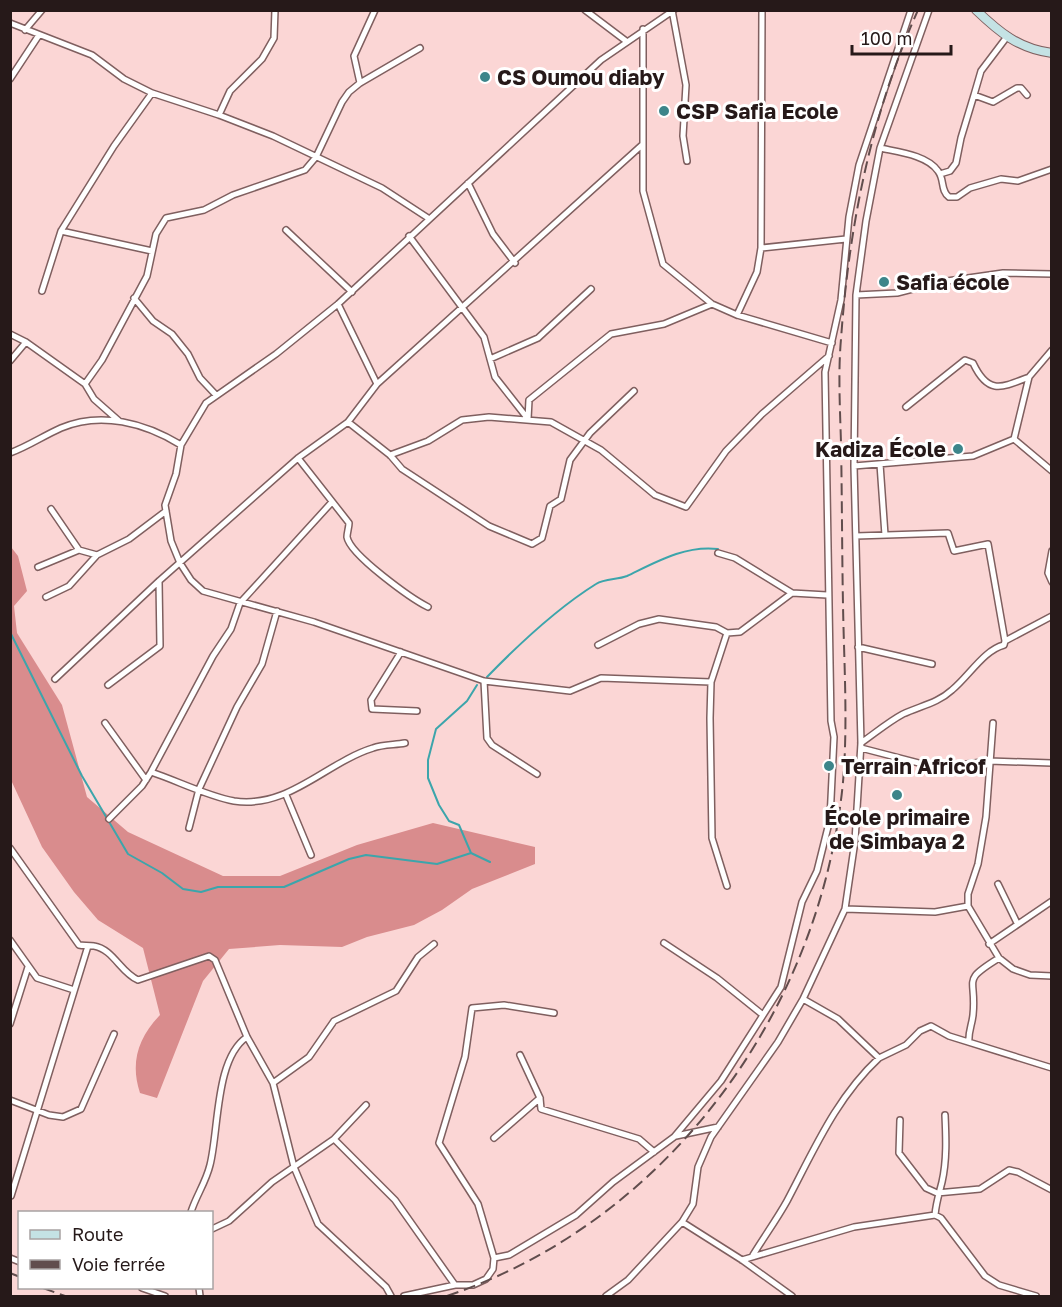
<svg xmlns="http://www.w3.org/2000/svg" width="1062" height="1307" viewBox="0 0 1062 1307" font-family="'Golos Text',sans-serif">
<rect width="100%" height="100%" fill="#fbd6d5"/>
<path fill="#d98c8d" d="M11,547L18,556L27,591L14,606L17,633L62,705L87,797L128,832L223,876H280L357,845L433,823L535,847V864L472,889L442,910L414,925L367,937L342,947L280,945L229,949L203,981L157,1098L140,1093C130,1063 138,1038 160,1015L143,948L98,920L74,892L42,847L11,780Z"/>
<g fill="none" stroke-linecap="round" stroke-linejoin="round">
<path stroke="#3ca5ab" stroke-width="2" d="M10,632L82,776L128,854L162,873L183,889L201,892L218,887H284L349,859L366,855L437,864L471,853L490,862
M487,677C520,643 556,609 596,584C605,578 617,580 627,576C656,562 685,545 718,549
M471,853L459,825L449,821L439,805L428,778V760L436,729L467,701L477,685"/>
<defs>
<path id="street" d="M585,10L626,41
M672,10L686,85L683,136L687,161
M674,10L601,60L338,304L276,354L206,403L181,445L176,474L165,505L171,541L180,563L191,580L203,591L314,622L484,681L570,691L601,678L711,682
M10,23L92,55L124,79L152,93L219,115L273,136L382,188L428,218
M643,29V191L663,264L712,304L737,315L832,343
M25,30L42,10
M1006,38L981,71L974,95L993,102L1017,88H1021L1027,95
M10,79L39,35
M360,83L354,56L375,10
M219,115L230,91L262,59L274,38L275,10
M880,148C898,152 927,155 938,171C945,180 940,190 949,197H957L970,188L1001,179L1018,181L1052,169
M940,174L950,171L956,163L961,138L974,95
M468,183L493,234L515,263
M286,230L352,292
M61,231L152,251
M409,236L484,337L495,377L528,419
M761,248L846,239
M42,291L61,231L114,146L152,93
M856,295L897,293L940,282L1003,273L1052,274
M134,298L153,321L172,334L188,354L200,378L216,395
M338,304L377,384
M737,315L757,272L761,248L762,10
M10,334L26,342L85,384L94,399L119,421
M1052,350L1029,377L1014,439L1052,471
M490,359L538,338L591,289
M10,361L26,342
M85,384L102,360L147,276L156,234L166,218L204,210L233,195L305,170L316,157L342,102L349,92L360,83L420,48
M906,407L965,360L973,363C988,395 1001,388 1029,377
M528,419L529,400L611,334L664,324L712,304
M348,422L390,455L402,469L489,526L532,544L542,538L550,506L561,499L570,460L590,433L634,391
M10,453C29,446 43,436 61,428C101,411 145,423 181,445
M390,455L428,441L462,420L489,417L551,422L601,450L655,495L686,507L726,451L762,414L829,356
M298,458L349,523C349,527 347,533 347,537C350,555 412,599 428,607
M880,464L885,535
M854,466L973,456L1014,439
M51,509L79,550
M856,536L948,533L954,551L988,544L1005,641L1052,616
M1052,551L1048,573L1052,582
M718,553L735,558L792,593L827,595
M38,567L79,550L97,555L129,539L166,511
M46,597L69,586L97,555
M598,645L639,624L659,619L716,627L727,633
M858,647L932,664
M401,652L371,700L372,709L417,711
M55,679L159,581L298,458L348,422L377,384L642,145
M484,681L487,738L492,745L537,774
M108,685L160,646L159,581
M105,723L146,780
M993,723L986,817L978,864L968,894V906L999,958L1013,969L1030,975L1052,976
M861,743C874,734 888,722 903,714C920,706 938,703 952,690C969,676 984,650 1004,645L1005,641
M861,748L938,768L989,761L1052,763
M151,772C178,781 207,796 234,801C289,809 325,763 373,748C383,744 395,745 405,743
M286,795L311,855
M109,819L142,786L151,772L213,656L231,629L240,603L332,502
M189,828L199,789L237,707L262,664L277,611
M10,848L79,945C83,946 89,945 94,946C113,949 121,973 138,980L209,956L215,960L247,1037L273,1083L294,1167L318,1224L386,1287L391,1296
M998,884L1017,923
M727,886L712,838L710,718L711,682L727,633L740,632L792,593
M845,909L935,912L968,906
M10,940L37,978L74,990
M664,943L717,978L763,1015
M989,944L1052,901
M803,999L838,1019L879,1058L906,1045L920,1031L931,1026L949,1036L1052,1068
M10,1024L28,967
M969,1042C968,1032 972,1025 973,1015C977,977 960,982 999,958
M520,1055L540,1098L541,1109L639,1139L654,1152
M273,1083L309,1057L334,1021L396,991L418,957L434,944
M10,1100L49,1115L63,1117L81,1109L114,1034
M366,1105L334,1139L395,1200L455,1285
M900,1120L899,1153L926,1188L937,1193L980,1189L1009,1170L1018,1172L1052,1190
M676,1136L718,1127
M494,1138L540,1098
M11,1196L88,946
M191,1212C196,1196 206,1182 210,1165C219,1130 215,1058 247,1037
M935,1215C936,1203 939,1194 942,1182C947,1160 946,1137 945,1115
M682,1222L693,1204L698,1167L711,1137L778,1042L803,999L845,909L855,841L861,743L854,466L856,295L866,221L880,148L929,10
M212,1229L229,1221L272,1182L334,1139
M753,1255C764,1237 777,1219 787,1201C814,1150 836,1098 879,1058
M10,1258L20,1262
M494,1258L478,1204L439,1143L465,1057L472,1008L504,1005L554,1013
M742,1260L854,1227L935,1215L941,1218L985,1276L999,1285L1036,1296
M142,1288L165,1296
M199,1288L200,1296
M404,1296L455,1285H473L486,1279L493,1269L494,1258L509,1255L576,1215L613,1182L674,1137L721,1081L781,987L802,902L817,871L830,819L834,737L831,721L825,372L841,300L849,217L859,165L911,10
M606,1296L628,1280L682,1222L742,1260L792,1296"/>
<path id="secondary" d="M976,10C999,32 1019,49 1052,53"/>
</defs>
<use href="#street" stroke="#7f5f5f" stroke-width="8"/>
<use href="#secondary" stroke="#7f5f5f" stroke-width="10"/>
<use href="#street" stroke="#fff" stroke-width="5"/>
<use href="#secondary" stroke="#c4e2e4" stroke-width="8"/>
<path stroke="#614d4d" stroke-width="2" stroke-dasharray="12 6" stroke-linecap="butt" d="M10,1273L20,1277
M43,1288L65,1296
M447,1296C667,1222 821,1012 843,782C848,724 844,663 843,605C842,551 842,497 841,443C840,408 838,373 841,339C849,226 871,115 918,10"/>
</g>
<g fill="#3d858a" stroke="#fff" stroke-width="2">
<circle cx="485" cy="77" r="6"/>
<circle cx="664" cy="111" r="6"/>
<circle cx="884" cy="282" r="6"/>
<circle cx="958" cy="449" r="6"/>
<circle cx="829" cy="766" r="6"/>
<circle cx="897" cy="795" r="6"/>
</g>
<g text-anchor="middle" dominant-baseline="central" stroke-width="6" stroke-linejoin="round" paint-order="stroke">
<g font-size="21" font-weight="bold" fill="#261919" stroke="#fff" text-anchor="start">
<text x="497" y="77">CS Oumou diaby</text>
<text x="676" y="111">CSP Safia Ecole</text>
<text x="896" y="282">Safia école</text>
<text x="946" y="449" text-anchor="end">Kadiza École</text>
<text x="841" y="766">Terrain Africof</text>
<text x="897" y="817" text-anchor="middle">École primaire<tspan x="897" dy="24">de Simbaya 2</tspan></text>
</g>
</g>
<rect width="1062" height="1307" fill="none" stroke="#261919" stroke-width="24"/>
<rect x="18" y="1211" width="195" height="78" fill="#ffffff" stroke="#a8a3a3" stroke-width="1.5"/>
<rect x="30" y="1230" width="30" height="9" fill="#c4e2e4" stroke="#a8a3a3" stroke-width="1.5"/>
<text x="72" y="1241" font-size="18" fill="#261919">Route</text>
<rect x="30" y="1260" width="30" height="9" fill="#614d4d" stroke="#a8a3a3" stroke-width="1.5"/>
<text x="72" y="1271" font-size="18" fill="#261919">Voie ferrée</text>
<path d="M852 45v9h99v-9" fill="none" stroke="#261919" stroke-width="3"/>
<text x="861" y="45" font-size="18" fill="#261919" stroke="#ffffff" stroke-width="4.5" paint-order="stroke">100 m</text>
</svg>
